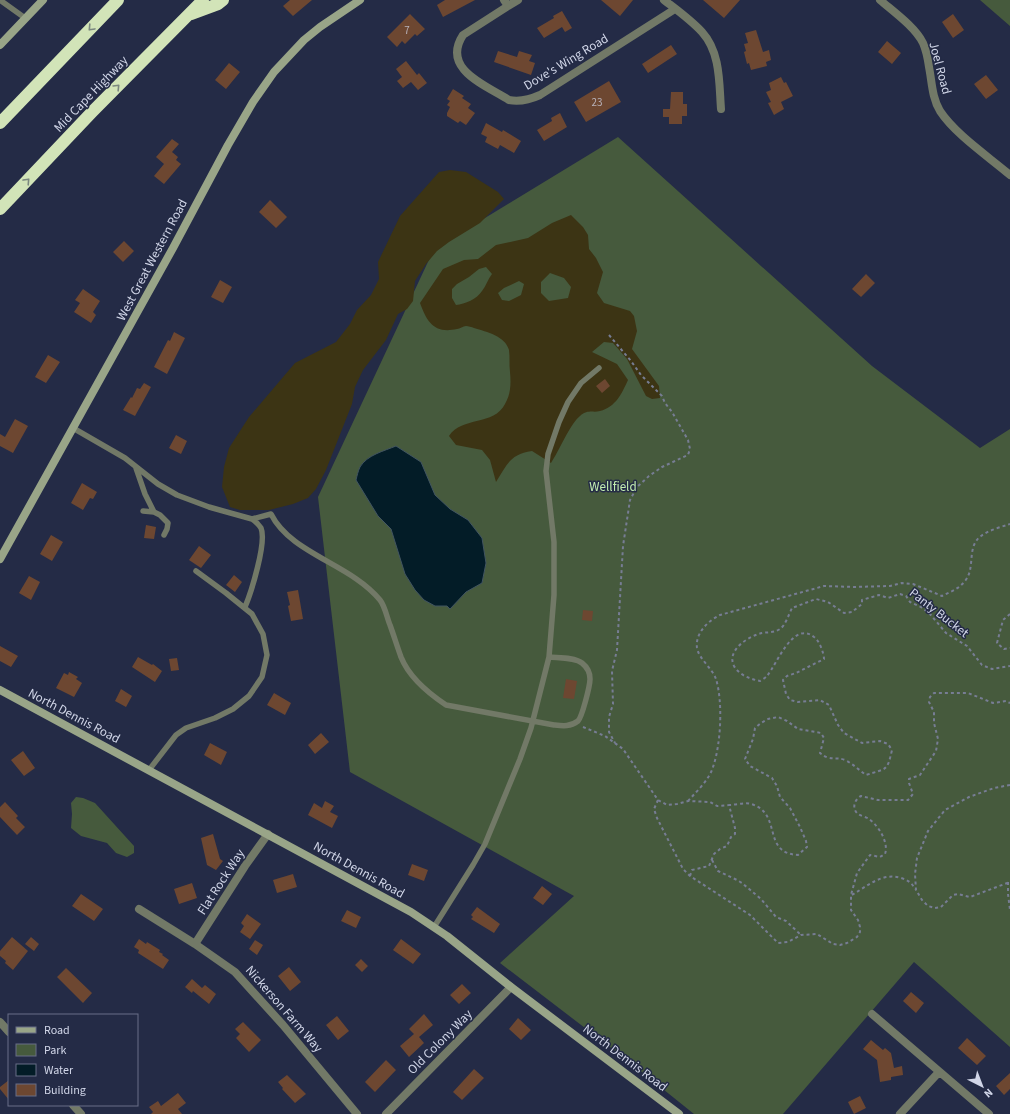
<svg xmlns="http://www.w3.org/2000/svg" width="1010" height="1114" viewBox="0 0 1010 1114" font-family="'Source Sans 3',sans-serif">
<rect width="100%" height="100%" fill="#242b46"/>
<path fill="#465a3d" d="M980,0H1010V26Z
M618,137L872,366L980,448L1010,429V1047L914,962L783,1114H694L623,1057L500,963L574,896L350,772L318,497L434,249Z
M76,797L83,798L95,803L134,846V853L127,857L116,853L107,843L81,836L71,828L72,814L71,803Z"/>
<path fill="#3c3414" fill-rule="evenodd" d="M450,170L466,172L498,192L504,199L480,223L449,242L437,251L426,264L415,281L413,301L407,309L398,314L386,340L363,370L355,387L352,404L326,470L316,489L308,498L293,504L269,510H240L230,507L222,487L224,467L229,448L249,417L295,363L336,342L350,324L357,310L371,295L379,279L378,262L400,216L439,172Z
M571,215L583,227L588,235L589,249L596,258L603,272L597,293L604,303L630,311L634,316L637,331L632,349L659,386L660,398L652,399L646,396L627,359L613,343L604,342L592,352L617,364L628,380C622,393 616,407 600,411C593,413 588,409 580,416C570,424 559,451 551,463L532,451C510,454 507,465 496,482L490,460L482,450L456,445L449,436C462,416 494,426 505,404C511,394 511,383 510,372C509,365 510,357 509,350C505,336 487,332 474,328C472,327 468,326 466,326C463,326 460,329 457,329C434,334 427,322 420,303L443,269L464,260L478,259L496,245L528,238L552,223ZM486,267L492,274C488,279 486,286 482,291C477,299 465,304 456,305L452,298V289L457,284L469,277L479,269ZM550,273L564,278L571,287L568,298L549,301L541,293V282ZM519,281L524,284L521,295L509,301L502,300L498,293L504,288Z"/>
<path fill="#031c27" stroke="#415461" d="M396,446L421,462L435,495L450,509L468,520L482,538L486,563L482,583L466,592L450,609L447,606H435L424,600L415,590L405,574L391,529L378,516L356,480C357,476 358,471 360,467C367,455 384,451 396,446Z"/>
<path fill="#6d4731" d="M290,0H312L293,16L283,6Z
M445,0H475L443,17L437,5Z
M601,0H633L620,16Z
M703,0H740L724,18Z
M562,11L572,28L565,32L562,27L544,38L537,28L554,18L553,16Z
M410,14L425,29L417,36L415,34L405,44L402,41L397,47L387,37Z
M953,14L964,30L953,38L942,22Z
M756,30L763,52L769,50L771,60L766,62L767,66L751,70L749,63L747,64L744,52L746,51L744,44L748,43L745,33Z
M887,41L901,53L892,64L878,52Z
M671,45L677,54L648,73L642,64Z
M498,51L517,57L519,51L532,55L529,61L535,63L531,75L494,62Z
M406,61L417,75L419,73L427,83L418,90L411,82L403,88L397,81L402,77L396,69Z
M229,63L240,72L226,89L215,80Z
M986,75L998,90L986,99L974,84Z
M781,77L784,83L786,82L793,96L781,102L784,109L774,115L768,103L771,102L766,92L771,90L769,83Z
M609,81L621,102L586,122L574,102Z
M453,89L464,96L462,98L471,104L468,108L475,113L466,125L460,121L458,123L447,116V113L450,107L447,105L450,101L447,99Z
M671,92H683V104H687V116H682V124H669V117H663V109H670Z
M560,113L567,127L544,141L537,130L552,121L551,118Z
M486,123L502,132L503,130L521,141L514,153L500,145L498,149L485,142L487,137L481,134Z
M172,139L179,144L172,152L178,157L176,160L181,164L164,184L154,176L164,164L156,157Z
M270,200L287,217L276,228L259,212Z
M124,241L134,251L123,262L113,252Z
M866,274L875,283L861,297L852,289Z
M220,280L232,287L223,303L211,297Z
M83,289L100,301L93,312L96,315L91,323L74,312L80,303L75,300Z
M174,332L185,338L167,374L154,367L168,340L170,341Z
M48,355L60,362L46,383L35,377Z
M605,379L610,386L602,393L596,386Z
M144,383L151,387L135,416L123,410L131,397L132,398L137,388L140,389Z
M15,419L28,426L13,453L0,446V434L5,437Z
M176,435L187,441L181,454L169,448Z
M82,483L97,492L93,499L90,498L83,510L71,503Z
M146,525L156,527L154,539L144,538Z
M51,535L63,542L52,561L40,554Z
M199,546L211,555L201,568L189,560Z
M234,575L242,582L235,592L226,585Z
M29,576L40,582L31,600L19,593Z
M298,590L303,619L291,621L288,606L290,605L287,592Z
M583,610L593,611L592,621L582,620Z
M0,646L18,656L11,667L0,661Z
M138,657L152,665L153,664L162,671L155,682L132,667Z
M177,658L179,670L171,671L169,659Z
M69,672L78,677L76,679L82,683L74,697L56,688L64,673L68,675Z
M566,679L577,681L574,699L563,698Z
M121,689L132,696L126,707L115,701Z
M274,693L291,703L285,715L267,705Z
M321,733L329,742L315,754L308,745Z
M210,743L227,752L221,765L204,755Z
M23,751L35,768L24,776L11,760Z
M325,801L334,806L330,812L338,816L332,828L308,815L314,803L322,808Z
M5,802L18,816L16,818L25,827L17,835L0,817V807Z
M213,834L220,859L223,861L216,870L207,865L201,838Z
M412,864L428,870L424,881L408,875Z
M293,874L297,887L277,893L273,880Z
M192,883L197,898L179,904L174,889Z
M542,886L552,894L543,905L533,898Z
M81,894L103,909L94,921L72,906Z
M477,907L500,924L494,933L471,919L473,917L471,915Z
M347,910L361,917L356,928L341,921Z
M247,914L261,924L250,939L240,932L244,926L241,923Z
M12,937L28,951L13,970L5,963L6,961L0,956V951Z
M31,937L39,944L34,951L25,944Z
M139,939L146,944L147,942L160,950L159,952L163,954L162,955L169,960L163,969L138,953L139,950L134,947Z
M401,939L421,954L413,964L393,950Z
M255,940L263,945L257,955L249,949Z
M361,959L368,966L362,972L355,965Z
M289,967L301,982L290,991L278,976Z
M66,968L92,993L83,1003L57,977Z
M192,979L202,988L205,985L216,994L209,1004L193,991L192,993L185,987Z
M462,984L471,993L459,1004L450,995Z
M911,992L924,1003L916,1013L903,1001Z
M424,1014L433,1025L419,1037L424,1043L409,1057L400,1046L414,1034L409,1029Z
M337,1016L349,1031L338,1040L326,1025Z
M518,1018L531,1030L521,1040L509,1029Z
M243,1022L261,1040L249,1052L236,1038L240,1034L235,1029Z
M967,1038L986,1056L977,1065L958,1048Z
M871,1040L883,1050L885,1048L891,1053L894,1068L902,1066L903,1075L891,1077V1080L880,1082L877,1060L863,1049Z
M386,1060L396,1070L375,1092L365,1082Z
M474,1069L484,1078L462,1100L453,1092Z
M1010,1073V1089L1004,1095L996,1086Z
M287,1075L306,1094L295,1103L282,1089L283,1088L278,1082Z
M9,1080V1100L0,1089V1087Z
M178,1093L186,1103L178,1109L182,1114H151L153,1112L149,1107L158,1101L161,1106Z
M860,1096L866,1108L854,1114L848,1102Z"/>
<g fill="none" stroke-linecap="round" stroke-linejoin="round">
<path stroke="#777d94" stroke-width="2" stroke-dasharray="3 3" stroke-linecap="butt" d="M609,335L631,361L641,375L662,396L665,403L672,412L688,440L690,449L688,455L662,467L649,476L637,487L630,500L623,546L617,650L612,671L613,704L609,717V732L615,743
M1010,614L1003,620L997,643L1004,649L1010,648
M583,727L605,736L623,749L658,800L667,805L677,804L688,801L710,802L717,806L729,805
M1010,785L994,788L969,797L945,810L928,831L917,858L915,874L916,890L922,900L928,906L935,908L941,907L953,895L958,894L970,897L1010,882
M658,800L654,809L657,818L683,869L690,876L750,915L778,943L788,942L801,935L817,934L833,944L840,945L847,943L857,937L860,932V927L858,920L851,910V895L857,873L870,855L880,857L885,854C889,843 879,826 869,819C866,817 861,816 858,814C851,808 855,799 861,796L878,800H908L913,794L909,783V779L920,775L936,751L938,739L934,723V712L929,702L930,697L934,693H968L993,703L1006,701L1010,703
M688,801C697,791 709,780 713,767C721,744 723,702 716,679C712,668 699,659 697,648C695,633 708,621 720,615L824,586L854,587L890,586L902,583L913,584L942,596C950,592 959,589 965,581C976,568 966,547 981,536C989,530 1001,527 1010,524
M712,860L718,871L737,880L742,883L761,899L776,917L786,921L801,935
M690,876L692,870L709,866L714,854L720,849L727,846L731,837L735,834V828L729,805C736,805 744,802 751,804C783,813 761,853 798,855L807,847L806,841L800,827L790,808L780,797L777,786L772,778L750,766L745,759L753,739L755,728L761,723L768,719L778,717L787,721L798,729L821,733L824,738L820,753C831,762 835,756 845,760C853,764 859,770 866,775C887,768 887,772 892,750L888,744L880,741L862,743L844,733L838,725L829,705L820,700L798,702L790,700L786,694L783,680L787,676L796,673L824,659C824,653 819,640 814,637C793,620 777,664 767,676C765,678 762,680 760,681C750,679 739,675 734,666C726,650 749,636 762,633C768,632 774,633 780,629C785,626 789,614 792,608L816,599L828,602L844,613L852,612L862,604V600L879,595L888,598L900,594L906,596L910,602L921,607L930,614L946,633L967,646L982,665L992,669L1010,666
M1008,882V894L1010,910
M852,895C867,886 883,872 901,878C908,880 912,883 915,889"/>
<path stroke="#727967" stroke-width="5.5" d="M0,0L25,18
M73,428L125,458L158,484L177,495L209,507L252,519L271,514C291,554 351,564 380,600C385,606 387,618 390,625C394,636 397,646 401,657C409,677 428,693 446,705L554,725C563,726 570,727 578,721C582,717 590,686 590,679C590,673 587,667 582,663C574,657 558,658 549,657
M136,468L145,494L154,512L143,511
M154,512L160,515L168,523L167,529L164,535
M245,607C251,593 267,542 261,528C259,525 255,521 252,519
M149,770L176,735L186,728L215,718L233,709L249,696L262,677L267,655L263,634L252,614L226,593L196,571
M434,927L473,865L485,844L520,759L531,728L549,657L554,595V542L546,471L548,454L559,422L568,402L581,383L599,368"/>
<path stroke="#727967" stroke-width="8" d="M504,0L508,6L518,0
M664,0C677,10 691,20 702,32C721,53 719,84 721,109
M880,0C894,12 915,27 923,43C926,50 928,60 929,67C932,82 932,98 940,111C955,134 989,157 1010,175
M508,6L463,35C441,69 485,85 509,100C520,102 529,100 540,95L675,9
M139,909L195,944L235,972L283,1025L357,1114
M195,944L245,866L268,834
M872,1014L989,1114
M0,1022L9,1032
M73,1105L81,1114
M386,1114L511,987
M900,1114L939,1072"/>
<path stroke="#99a588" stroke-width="8" d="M0,45L43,0
M0,559L173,248L228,145L253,102L274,72L304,40L320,27L360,0
M0,690L411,912L447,936L511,987L679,1114"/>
<path stroke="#d2e4b8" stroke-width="12" d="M191,14L218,4L223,0
M0,123L118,0
M0,209L92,112L203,0"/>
</g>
<defs><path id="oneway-chevron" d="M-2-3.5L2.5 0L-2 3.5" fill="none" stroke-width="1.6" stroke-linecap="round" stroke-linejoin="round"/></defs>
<g stroke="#7b887f">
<use href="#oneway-chevron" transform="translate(91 28) rotate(133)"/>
<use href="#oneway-chevron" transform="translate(117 87) rotate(-46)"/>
<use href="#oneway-chevron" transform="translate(27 181) rotate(-47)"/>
</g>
<g text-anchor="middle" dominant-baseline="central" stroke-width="3" stroke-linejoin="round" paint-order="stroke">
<g font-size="11" fill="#b8b2ba">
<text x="407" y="30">7</text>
<text x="597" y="102">23</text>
</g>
<g font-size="13" fill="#d1d6e8" stroke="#242b46">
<text transform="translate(566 62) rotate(-31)">Dove's Wing Road</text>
<text transform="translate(940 68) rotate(75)">Joel Road</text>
<text transform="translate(91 94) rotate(-46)">Mid Cape Highway</text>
<text transform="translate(152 260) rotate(-62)">West Great Western Road</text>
<text transform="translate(939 613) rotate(38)">Panty Bucket</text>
<text transform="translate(74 716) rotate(28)">North Dennis Road</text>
<text transform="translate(359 870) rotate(29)">North Dennis Road</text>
<text transform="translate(221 882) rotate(-57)">Flat Rock Way</text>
<text transform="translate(284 1009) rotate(49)">Nickerson Farm Way</text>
<text transform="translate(440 1042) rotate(-45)">Old Colony Way</text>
<text transform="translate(625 1058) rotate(37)">North Dennis Road</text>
</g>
<g font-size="13" fill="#c2ecaf" stroke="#242b46">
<text x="613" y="487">Wellfield</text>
</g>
</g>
<rect x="8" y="1014" width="130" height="92" fill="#242b46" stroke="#696f87"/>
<rect x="16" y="1027" width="20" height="6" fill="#99a588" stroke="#696f87"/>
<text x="44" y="1034" font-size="12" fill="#d1d6e8">Road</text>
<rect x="16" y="1044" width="20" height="12" fill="#465a3d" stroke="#696f87"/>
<text x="44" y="1054" font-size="12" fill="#d1d6e8">Park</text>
<rect x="16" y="1064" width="20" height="12" fill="#031c27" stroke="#696f87"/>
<text x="44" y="1074" font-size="12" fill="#d1d6e8">Water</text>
<rect x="16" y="1084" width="20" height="12" fill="#6d4731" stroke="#696f87"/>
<text x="44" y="1094" font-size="12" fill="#d1d6e8">Building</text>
<g transform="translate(982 1086) rotate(138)" stroke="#242b46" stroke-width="3" paint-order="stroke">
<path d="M0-3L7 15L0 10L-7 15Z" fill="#d1d6e8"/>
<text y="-6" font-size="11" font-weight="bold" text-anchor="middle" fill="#d1d6e8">N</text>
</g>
</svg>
